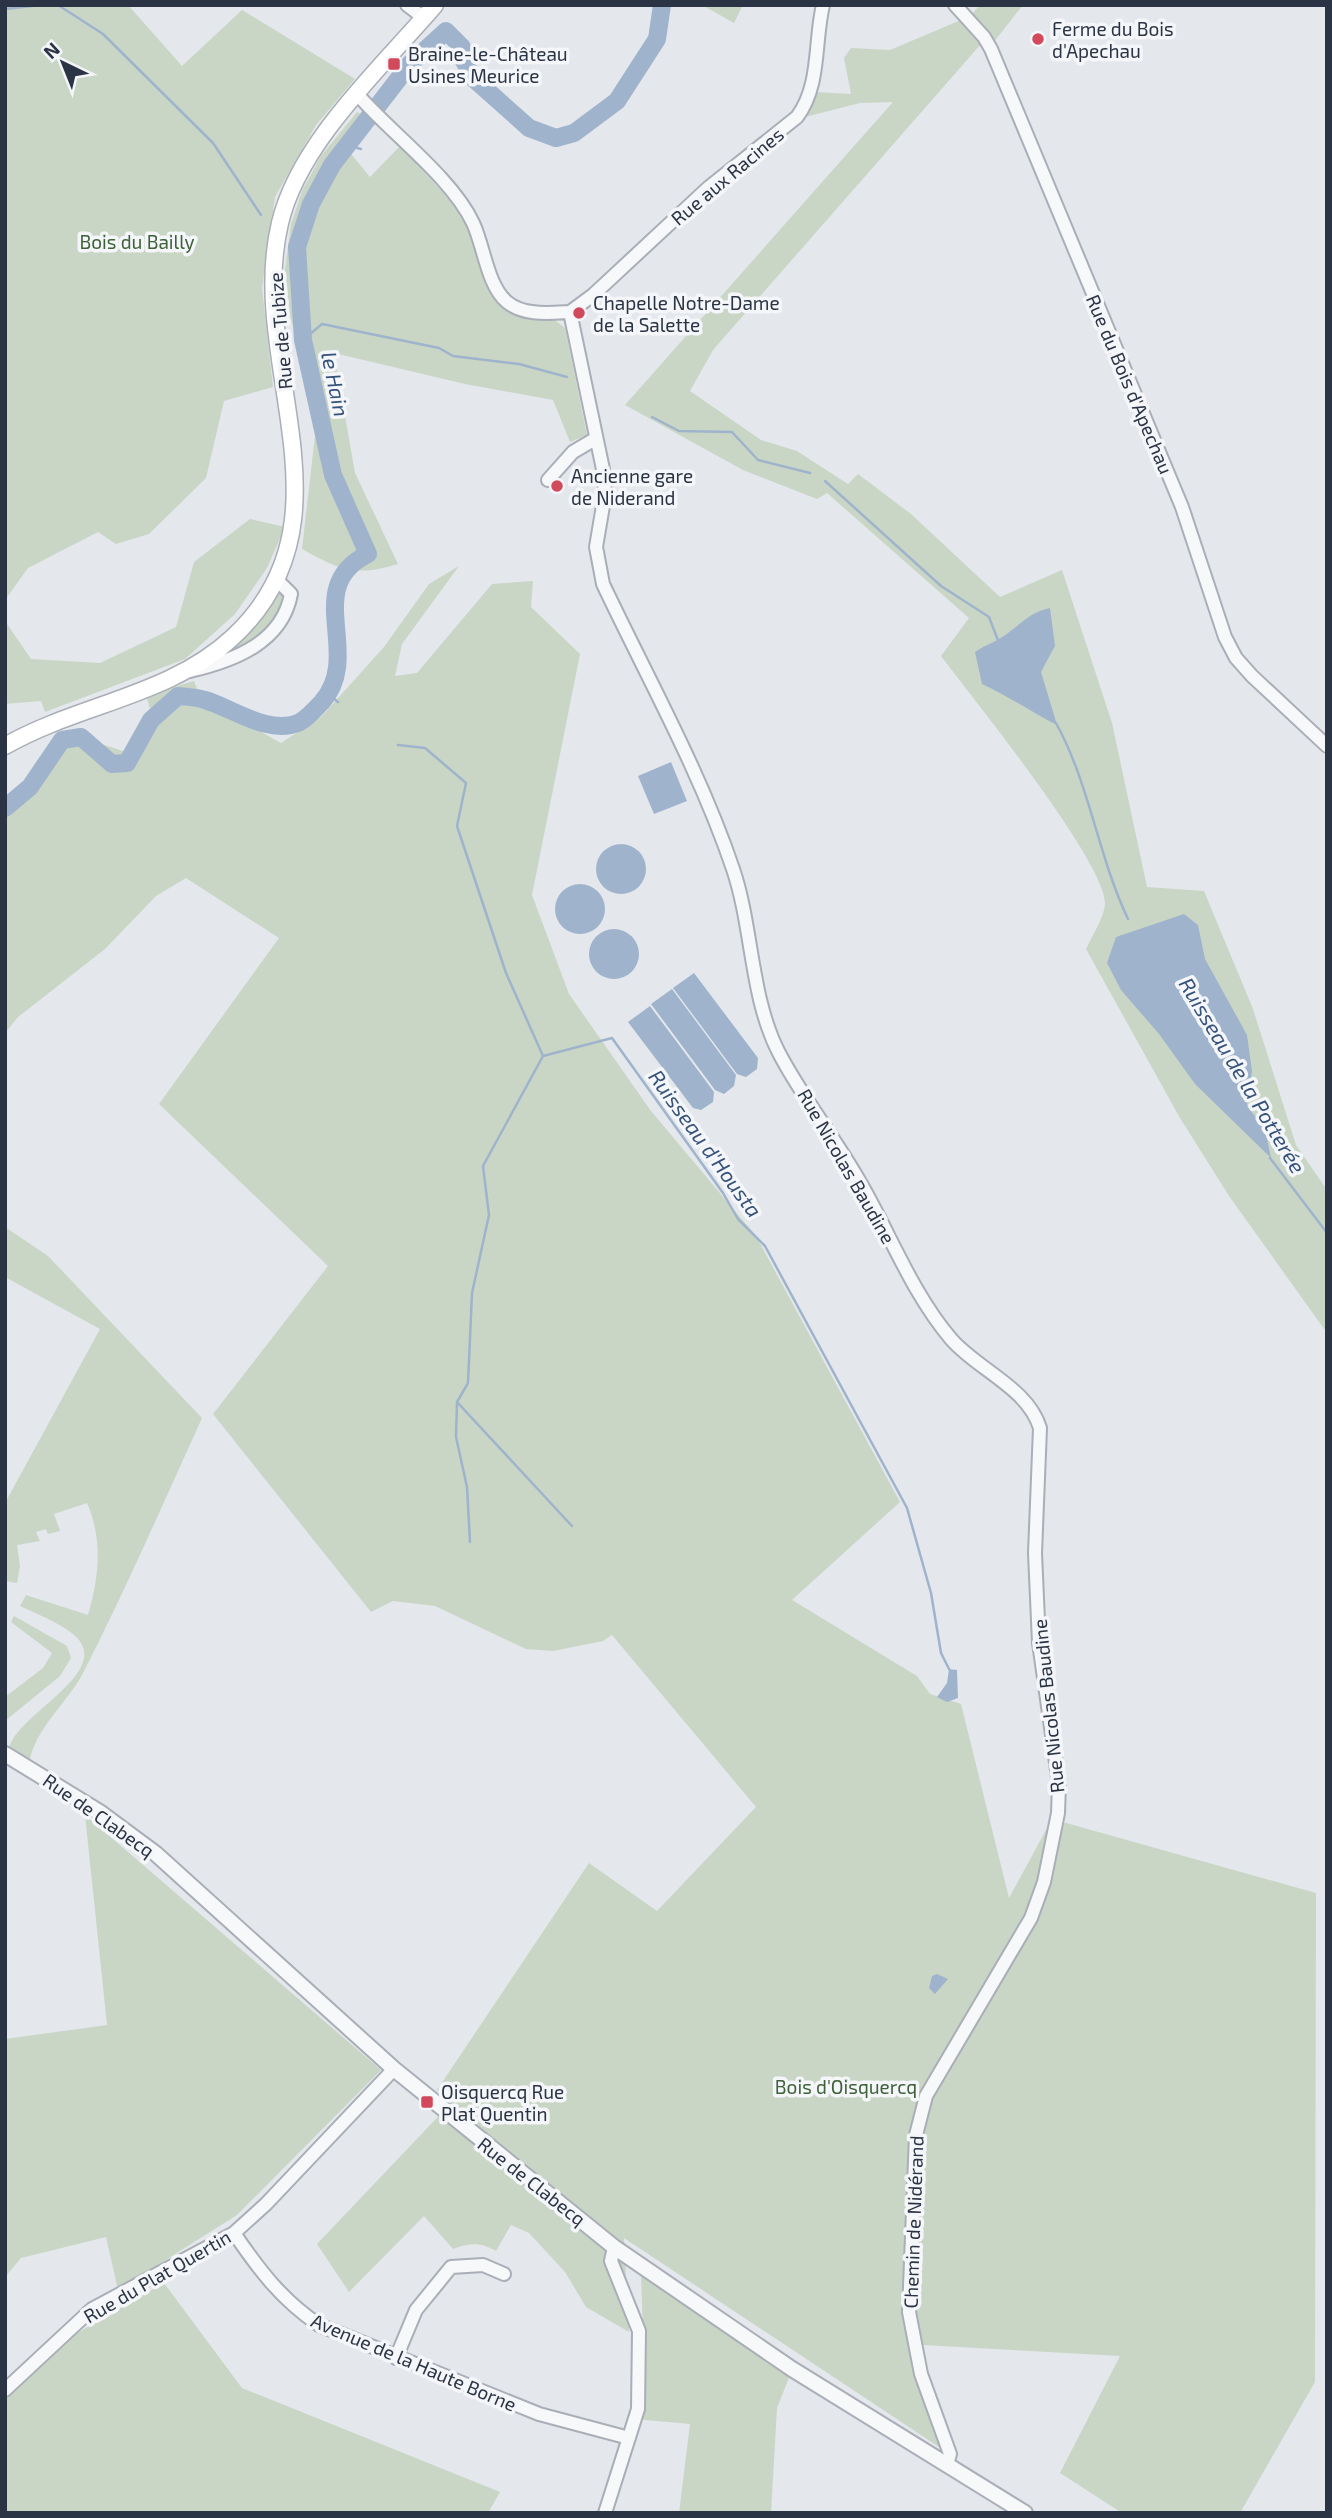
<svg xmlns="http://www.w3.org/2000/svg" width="1332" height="2518" viewBox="0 0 1332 2518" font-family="'Exo 2',sans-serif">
<rect width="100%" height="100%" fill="#e4e7ec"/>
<path fill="#c9d6c5" d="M5,5H128L182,66L242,10L355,79L316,125L275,197L262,288L273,387L224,401L206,478L149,534L116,544L98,532L28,568L5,600Z
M702,5H743L734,23Z
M980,5H1023L993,43L981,44L713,350L690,391L761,440L797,451L848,484L858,474L911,514L1000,597L1062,570L1112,723L1147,887L1204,891L1253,1009L1296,1145L1327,1190V1333L1229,1196L1180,1118L1086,949C1092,936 1103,919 1105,905C1109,866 970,695 941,656L969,618L827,493L817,499L743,470L625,405L893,102L860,103L801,118L814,92L851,94L844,58L851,48L890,50L961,20L964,23Z
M357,112L366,117L343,144L370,177L400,146L451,201L470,227L494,297L520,315L552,318L565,328L587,435L570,442L553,400L465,384L334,353L355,473L398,564C355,577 340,570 302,549L316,427L283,284L291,224L302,191L321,156Z
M250,519L285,527L267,568L235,614L185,659L45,712L41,701L5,704V621L31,659L100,663L176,627L194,562Z
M459,566L402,644L395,676L417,673L492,584L533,581L531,607L580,654L532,895L569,994L651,1111L756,1236L900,1502L792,1600L917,1676L930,1694L961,1704L1009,1898L1052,1819L1316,1893L1315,2382L1240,2513H1122L1060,2473L1120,2356L923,2345L939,2447L624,2238L629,2332L586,2307L565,2272L529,2233L511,2225L496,2251C480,2242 470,2243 453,2249L424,2216L349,2292L317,2244L452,2102L437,2090L589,1863L657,1911L756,1807L612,1635L603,1641L553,1651L526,1649L435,1606L393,1601L371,1612L213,1414L328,1266L159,1104L279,938L186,878L156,896L105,949L18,1017L5,1033V800C27,785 38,769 49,746L80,737L126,752L151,712L146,695L194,681L199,694L215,697L222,710L281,743L321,717L384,647L429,584Z
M283,588L287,592C281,622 263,633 240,650L235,646L248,636Z
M5,1227L48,1256L202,1418C163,1504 125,1591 82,1675C66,1704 36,1728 30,1760L10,1746C19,1713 117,1670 73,1634C58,1622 37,1614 20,1606L26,1595L88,1615C99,1578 103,1539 87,1503L54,1514L60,1531L48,1534L46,1529L36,1532L40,1541L17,1545L20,1566L17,1583L5,1581V1503L100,1329L5,1277Z
M14,1616L67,1646L71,1658L60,1676L5,1721V1697L43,1668L52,1653L11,1622Z
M85,1815L381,2070L237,2215L118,2290L106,2237L21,2258L5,2277V2039L107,2025Z
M641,2273L792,2370L777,2408L771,2513H679L690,2424L635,2419L643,2333Z
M164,2283L242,2388L500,2492L488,2513H5V2395L77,2333Z"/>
<path fill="#9fb4cc" d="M1050,608L1055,646L1041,672L1057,725C1031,712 1008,696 982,684L975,652C983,646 991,644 999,639C1018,628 1028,612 1050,608Z
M671,762L687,801L654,814L638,776Z
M596 869a25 25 0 1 1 50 0a25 25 0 1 1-50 0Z
M555 909a25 25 0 1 1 50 0a25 25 0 1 1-50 0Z
M1184,914L1198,925L1205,959L1247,1035L1252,1071L1247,1106L1265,1129L1271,1158L1195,1084L1159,1034L1121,990L1107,963L1116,937Z
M589 954a25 25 0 1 1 50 0a25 25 0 1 1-50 0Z
M694,973L758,1058L757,1069L746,1077L737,1074L673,988Z
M672,989L736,1075L734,1086L724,1094L715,1090L651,1004Z
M650,1006L714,1092L713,1102L701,1110L693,1108L628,1022Z
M949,1669L957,1670L958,1698L947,1702L937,1697L947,1683Z
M937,1974L948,1979L935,1994L929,1988L932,1976Z"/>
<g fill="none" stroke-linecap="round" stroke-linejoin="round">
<path stroke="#9fb4cc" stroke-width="2.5" d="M58,5L103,34L213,143L261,215
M5,9L41,5
M347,145L361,149
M303,340L322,324L439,348L453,356L519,364L567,377
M652,417L679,431L732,432L758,460L810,473
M825,481L941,586L989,617L999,643
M328,694L338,702
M1056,723C1090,785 1098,856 1128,919
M398,745L425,748L466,783L457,826L506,973L543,1056L612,1038L723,1193L738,1219L765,1246L907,1508L931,1593L941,1653L949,1669
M543,1056L483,1166L489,1215L472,1293L468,1383L457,1402L572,1526
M1270,1158L1327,1233
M457,1403L456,1437L467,1487L470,1542"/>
<path stroke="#9fb4cc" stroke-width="18" d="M5,808L30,787L62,740L81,737L112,764L127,763L151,720L178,696C187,697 197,697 205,700C232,708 268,735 298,723C307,719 315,709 322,702C364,654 301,587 368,554L333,475L303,340L297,247L311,204L332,165L410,64L446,31L462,47L463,59L473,78L529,128L556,138L574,133L617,101L657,39L662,5"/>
<defs>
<path id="minor" d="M407,5L424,18
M955,5L984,37L991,49L1182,507L1225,637L1236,658L1252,676L1327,746
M358,95C391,133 452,178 473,223C484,246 487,285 507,302C524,316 549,313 570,312
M570,312L604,474L605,494L596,547L603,584C647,677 700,771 733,869C753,928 750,997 779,1053C803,1099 836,1139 861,1184C891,1236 912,1293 951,1339C978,1370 1028,1388 1040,1428L1035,1553L1039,1643L1059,1784L1058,1813L1044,1882L1031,1918L926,2096L916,2135L909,2312L921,2374L950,2454L947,2465
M570,312L593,295L708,188L797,117C821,85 814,42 823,5
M548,480L573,452L595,439
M190,671C233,661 282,643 291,594L277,580
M234,2233C259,2270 282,2300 319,2325L539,2414L629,2438
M396,2358L416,2310L451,2267L483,2265L504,2274
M5,2390L92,2309L234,2233L266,2204L394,2069
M605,2513L638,2409L639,2331L611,2261L614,2247"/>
<path id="tertiary" d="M5,1754L101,1813L155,1853L394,2069L614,2247L792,2369L1025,2513"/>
<path id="secondary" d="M5,746C78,704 170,696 233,637C360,519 246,363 280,223C299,142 382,67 435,5"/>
</defs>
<use href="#minor" stroke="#a9aeb7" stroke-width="16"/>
<use href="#tertiary" stroke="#a9aeb7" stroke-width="18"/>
<use href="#secondary" stroke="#a9aeb7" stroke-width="19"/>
<use href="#minor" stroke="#f7f8fa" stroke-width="12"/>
<use href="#tertiary" stroke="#f7f8fa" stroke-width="14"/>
<use href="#secondary" stroke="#fff" stroke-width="16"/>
</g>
<g fill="#d1495b" stroke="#f4f6f9" stroke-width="2.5">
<circle cx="1038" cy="39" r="7"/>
<rect x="387" y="57" width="14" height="14" rx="3.5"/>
<circle cx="579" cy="313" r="7"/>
<circle cx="557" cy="486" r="7"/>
<rect x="420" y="2095" width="14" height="14" rx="3.5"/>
</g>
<g text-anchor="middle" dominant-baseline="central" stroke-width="7" stroke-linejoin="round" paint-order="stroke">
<g font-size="19" fill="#2b3445" stroke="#f4f6f9" text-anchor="start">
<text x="1052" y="28">Ferme du Bois<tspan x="1052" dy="22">d'Apechau</tspan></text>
<text x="408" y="53">Braine-le-Château<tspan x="408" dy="22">Usines Meurice</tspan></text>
<text x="593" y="302">Chapelle Notre-Dame<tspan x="593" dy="22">de la Salette</tspan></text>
<text x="571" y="475">Ancienne gare<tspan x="571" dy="22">de Niderand</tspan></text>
<text x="441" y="2091">Oisquercq Rue<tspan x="441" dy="22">Plat Quentin</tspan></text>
</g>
<g font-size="19" fill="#2b3445" stroke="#f4f6f9">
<text transform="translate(727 176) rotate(-40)">Rue aux Racines</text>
<text transform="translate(280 331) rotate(-95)">Rue de Tubize</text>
<text transform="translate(1130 384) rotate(67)">Rue du Bois d'Apechau</text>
<text transform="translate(847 1166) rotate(60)">Rue Nicolas Baudine</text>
<text transform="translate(1048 1706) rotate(-96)">Rue Nicolas Baudine</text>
<text transform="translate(99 1815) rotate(35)">Rue de Clabecq</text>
<text transform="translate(532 2181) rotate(38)">Rue de Clabecq</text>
<text transform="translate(913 2222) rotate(-88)">Chemin de Nidérand</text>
<text transform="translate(157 2276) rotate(-30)">Rue du Plat Quertin</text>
<text transform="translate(414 2362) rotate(23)">Avenue de la Haute Borne</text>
</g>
<g font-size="19" fill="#3f6138" stroke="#f4f6f9">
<text x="137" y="241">Bois du Bailly</text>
<text x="846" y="2086">Bois d'Oisquercq</text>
</g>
<g font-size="21" font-style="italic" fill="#34527a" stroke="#f4f6f9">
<text transform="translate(336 384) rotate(78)">le Hain</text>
<text transform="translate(1243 1075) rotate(59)">Ruisseau de la Potterée</text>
<text transform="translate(706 1143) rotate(54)">Ruisseau d'Housta</text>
</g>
</g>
<rect width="1332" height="2518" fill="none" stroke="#2b3445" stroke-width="14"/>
<g transform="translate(63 63) rotate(317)" stroke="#f4f6f9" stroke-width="5" paint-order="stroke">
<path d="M0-5L12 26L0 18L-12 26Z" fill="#2b3445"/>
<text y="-10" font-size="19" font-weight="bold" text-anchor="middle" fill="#2b3445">N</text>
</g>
</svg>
